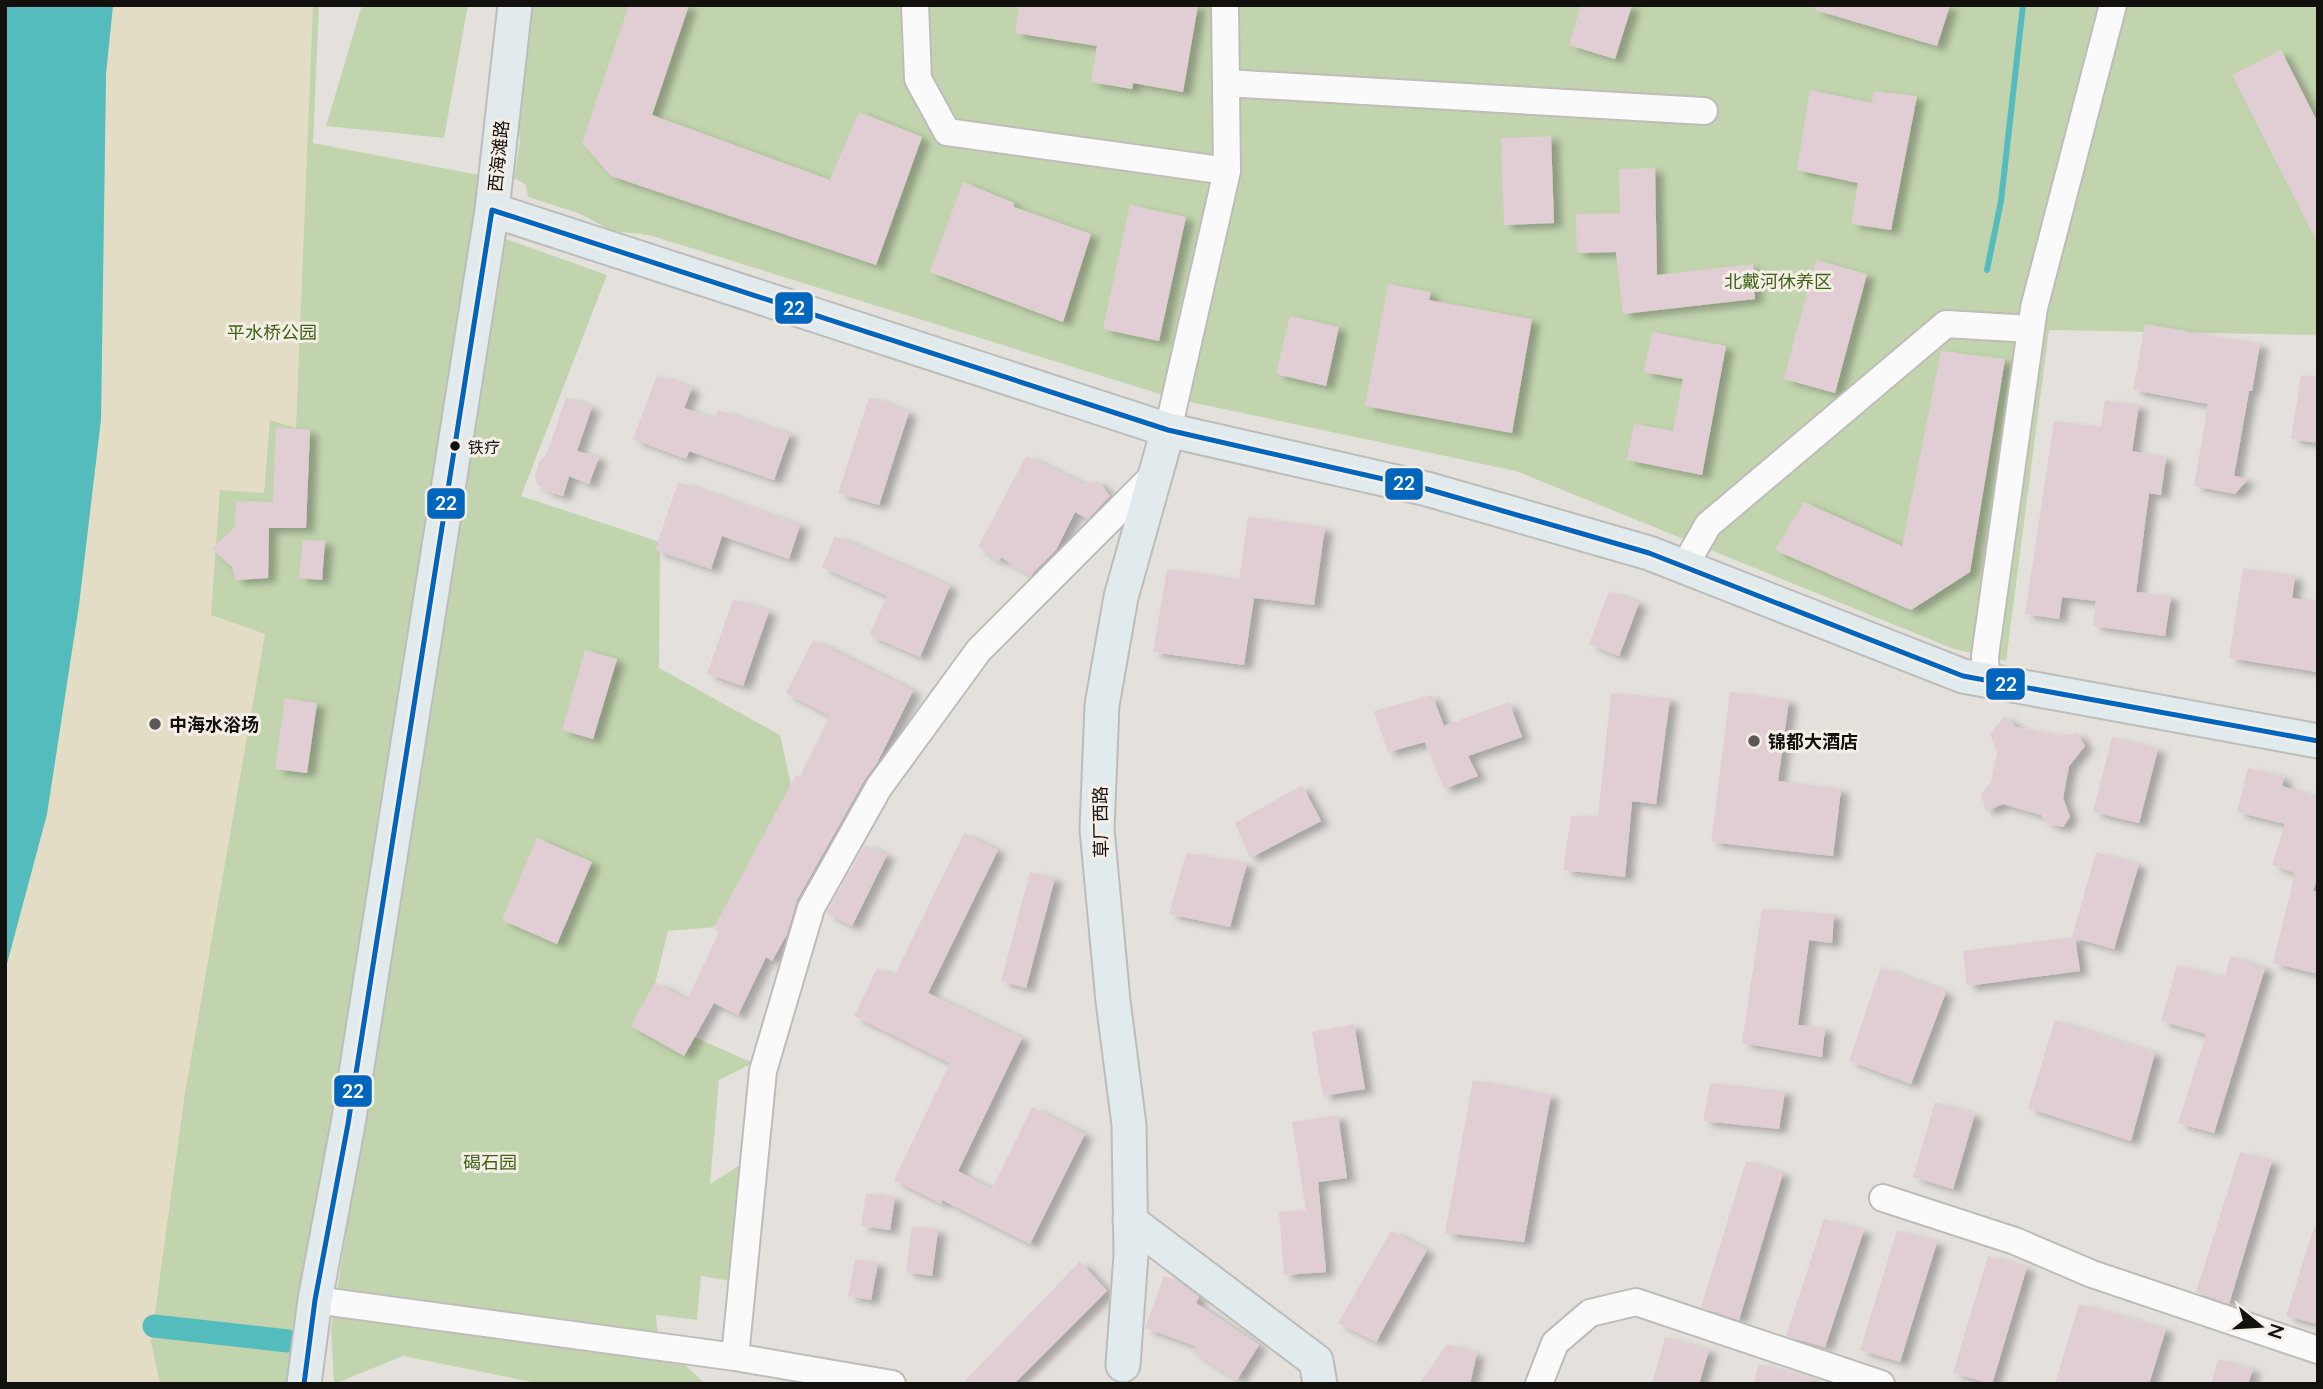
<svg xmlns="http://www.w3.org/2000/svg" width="2323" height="1389" viewBox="0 0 2323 1389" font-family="Lato,'Noto Sans SC',sans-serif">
<defs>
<filter id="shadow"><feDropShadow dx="8" dy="4.5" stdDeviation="3.5" flood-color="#0004"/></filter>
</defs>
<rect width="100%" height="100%" fill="#e4e1dd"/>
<path fill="#c2d4ae" d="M103,5H319L313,143L474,174L487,173L298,1384H5V845Z
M362,5H468L444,138L326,126Z
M502,5H2318V335L2049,330L2006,661L1954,649L1516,471L1176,399L649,235L612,231L578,213L528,197L526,185L514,178L520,141Z
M506,239L607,275L521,496L660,542L659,668L780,735L794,798L727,926L668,931L647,1016L753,1063L719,1080L710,1184L762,1151L731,1281L701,1276L697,1320L656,1315L658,1338L705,1384H542L403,1356L334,1384L331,1329L425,733Z"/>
<path fill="#e3ddc6" d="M113,5H313L296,428L270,420L264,493L220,490L211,615L265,634L185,1093L151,1342L160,1384H5V971L47,814L79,605L101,419L106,74Z"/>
<path fill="#55bcbd" d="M5,5H113L106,74L101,419L79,605L47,814L5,971Z"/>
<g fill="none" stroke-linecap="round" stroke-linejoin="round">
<path stroke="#55bcbd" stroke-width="6" d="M1987,270L2001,201L2023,5"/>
<path stroke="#55bcbd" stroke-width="23" d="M154,1326L288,1341"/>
</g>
<path fill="#e1ced4" filter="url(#shadow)" d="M629,5H689L652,115L830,180L859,112L922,137L876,265L611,176L582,143Z
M1019,5H1198L1183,92L1133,83L1132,89L1091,82L1097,46L1015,33Z
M1581,5H1632L1615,59L1569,45Z
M1816,5H1950L1937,46L1815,10Z
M2281,50L2318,123V244L2232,75Z
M1810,90L1872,103L1874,91L1917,96L1891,230L1851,224L1858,183L1797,170Z
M1551,136L1554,223L1504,225L1501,138Z
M1655,168L1657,275L1753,264L1755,299L1623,314L1616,252L1577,253L1576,214L1620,213L1619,169Z
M963,182L1014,203V207L1091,234L1063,322L930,272Z
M1130,205L1186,217L1159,341L1103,329Z
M1816,260L1867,274L1835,393L1784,379Z
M1388,284L1431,292L1429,300L1532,319L1512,433L1365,406Z
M1290,316L1339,327L1326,386L1276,374Z
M2145,324L2260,344L2252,391H2249L2234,476L2248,479L2235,494L2194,486L2208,404L2133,390Z
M1652,332L1726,346L1702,475L1627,460L1634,424L1673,431L1683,379L1644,372Z
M1941,351L2005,359L1970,572L1911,610L1775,550L1804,502L1902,546Z
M657,375L692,388L684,408L715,419L718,410L790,434L774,480L689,451L686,459L633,439Z
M2301,375L2318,378V443L2291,439Z
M566,397L592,407L577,451L599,457L589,484L569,476L563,496L549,492L537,484L535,475L539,463L547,453Z
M869,397L909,412L879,505L838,493Z
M2105,400L2139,405L2132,451L2166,457L2161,495L2149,493L2136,592L2171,596L2165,636L2093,626L2096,601L2062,597L2059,619L2025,614L2054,421L2101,427Z
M276,427L310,430L306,528H269L268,578L236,580L232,567L212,549L234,528L237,501L273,502Z
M1026,456L1084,484L1098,481L1110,496L1088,519L1075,512L1056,550L1030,576L1001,557L999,561L978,547Z
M678,482L800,525L789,559L722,536L711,569L655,550Z
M1248,517L1325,527L1314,605L1254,598L1244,665L1153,652L1167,569L1239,579Z
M835,536L950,586L920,657L869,635L887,596L822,567Z
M303,540L325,541L322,580L299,578Z
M2243,568L2295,576L2292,598L2318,602V672L2229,658Z
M1609,591L1639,603L1619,656L1589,644Z
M733,599L769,611L743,686L707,674Z
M813,640L913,691L877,763L865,779L797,900L787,934L772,961L766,957L738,1015L714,1003L684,1056L631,1026L655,982L687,1000L719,932L713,929L796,775L800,776L830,716L786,693Z
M585,650L617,659L593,739L562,730Z
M1730,692L1789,700L1778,781L1841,789L1833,856L1711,842Z
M1611,693L1670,698L1656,804L1632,801L1625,877L1563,870L1571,816H1598Z
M1432,695L1444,726L1509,702L1522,737L1468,756L1478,776L1444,789L1425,742L1388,752L1374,711Z
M285,698L317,703L307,773L275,769Z
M2005,716L2016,727L2062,736L2077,733L2085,746L2069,766L2063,798L2070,817L2063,827L2049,824L2041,815L2003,804L1986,811L1981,794L1991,782L1997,753L1990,734Z
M2112,737L2158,749L2139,823L2093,812Z
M2248,768L2284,777L2282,786L2318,798V876L2313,891L2318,892V974L2273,963L2295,873L2272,865L2285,824L2237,812Z
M1302,785L1321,821L1250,858L1235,823Z
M964,833L998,850L928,993L1022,1038L958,1171L992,1189L1032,1107L1085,1134L1030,1244L942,1200V1204L894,1180L950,1063L854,1016L877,968L894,976Z
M537,838L592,862L557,944L502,920Z
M865,845L887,855L852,926L826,913Z
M2096,852L2139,864L2114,949L2075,938L2080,971L1967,986L1963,951L2072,937Z
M1186,853L1247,863L1230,927L1169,914Z
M1030,872L1055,878L1026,988L1001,981Z
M1762,909L1834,914L1832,943L1809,940L1798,1025L1825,1028L1822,1057L1742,1043Z
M2231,956L2265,968L2214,1133L2178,1123L2206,1034L2161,1021L2177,965L2224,978Z
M1881,967L1946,992L1911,1084L1849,1061Z
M2055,1020L2155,1053L2131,1141L2028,1108Z
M1354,1024L1365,1089L1323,1096L1312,1032Z
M1473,1080L1551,1095L1524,1242L1445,1233Z
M1710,1083L1785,1091L1779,1129L1703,1121Z
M1935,1102L1975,1114L1953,1189L1913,1177Z
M1338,1115L1347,1178L1318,1182L1326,1272L1284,1275L1279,1212L1306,1210L1292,1122Z
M2240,1152L2272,1161L2229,1304L2196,1292Z
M1746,1161L1783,1173L1739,1320L1701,1307Z
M866,1193L895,1197L890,1230L861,1226Z
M1824,1219L1864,1230L1825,1347L1786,1336Z
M912,1226L938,1230L932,1276L906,1272Z
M2314,1227L2318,1228V1324L2286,1316Z
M1897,1230L1937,1242L1900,1362L1860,1350Z
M1391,1231L1427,1250L1376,1342L1338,1323Z
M1988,1256L2027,1267L1992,1384L1953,1373Z
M855,1259L878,1263L871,1300L848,1296Z
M1080,1261L1107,1291L1014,1384H962Z
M1164,1276L1177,1280L1199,1297L1196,1303L1259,1345L1237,1380L1192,1351L1195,1346L1145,1328Z
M2079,1304L2166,1329L2149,1384H2055Z
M1665,1337L1709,1350L1699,1384H1652Z
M1447,1344L1477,1353L1470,1384H1419Z
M2218,1359L2253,1369L2248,1384H2211Z
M1759,1364L1812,1379L1811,1384H1753Z"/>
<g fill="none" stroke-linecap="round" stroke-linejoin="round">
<defs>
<path id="minor" d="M915,5L918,79L947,132L1227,171
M1226,83L1704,111
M1168,430L1227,171L1225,5
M1684,567L1708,525L1946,324L2031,329
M1986,681L1985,656L2034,308L2113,5
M1883,1198L2015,1241L2092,1274L2318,1350
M315,1300L735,1357L892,1384
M735,1357L763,1071L811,908L879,787L979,650L1155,474
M1539,1384L1555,1343L1590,1313L1636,1302L1881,1384"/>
<path id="major" d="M492,210L1168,430L1427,489L1649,553L1963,676L2318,741
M1130,1221L1316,1361L1320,1384
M1123,1365L1131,1255L1129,1125L1113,1001L1097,829L1102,705L1121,597L1168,430
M304,1384L315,1300L348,1124L492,210L515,5"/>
</defs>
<use href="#minor" stroke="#bebcb9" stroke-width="30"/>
<use href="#major" stroke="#bdbcba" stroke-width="37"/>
<use href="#minor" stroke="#fbfafa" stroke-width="26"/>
<use href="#major" stroke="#e1eaec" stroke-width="33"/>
<defs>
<path id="bus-1" d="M492,210L1168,430L1427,489L1649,553L1963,676L2318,741
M304,1384L315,1300L348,1124L492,210"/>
</defs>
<use href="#bus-1" stroke="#f4eee7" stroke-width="10"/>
<use href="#bus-1" stroke="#0065bd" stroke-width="5"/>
</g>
<circle fill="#13110e" stroke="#f4eee7" stroke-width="2.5" cx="455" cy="446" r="6"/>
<g fill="#5c5a56" stroke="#f4eee7" stroke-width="2.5">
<circle cx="155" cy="724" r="7"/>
<circle cx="1754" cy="741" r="7"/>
</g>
<g text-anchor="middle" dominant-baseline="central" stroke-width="6" stroke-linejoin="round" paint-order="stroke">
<g font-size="16" fill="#13110e" stroke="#f4eee7" text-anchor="start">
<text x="468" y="446">铁疗</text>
</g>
<g font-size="18" fill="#13110e" stroke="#f4eee7">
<text transform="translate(498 156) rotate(-84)">西海滩路</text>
<text transform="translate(1100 822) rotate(-91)">草厂西路</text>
</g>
<g font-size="18" fill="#3f6315" stroke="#f4eee7">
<text x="1778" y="281">北戴河休养区</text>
<text x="272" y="332">平水桥公园</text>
<text x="490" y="1162">碣石园</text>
</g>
<g font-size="18" font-weight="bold" fill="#13110e" stroke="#f4eee7" text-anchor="start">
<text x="169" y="724">中海水浴场</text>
<text x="1768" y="741">锦都大酒店</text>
</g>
</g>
<g stroke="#f4eee7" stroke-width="2.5">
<rect x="774" y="291" width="40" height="34" rx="7" fill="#0065bd"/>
<rect x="1384" y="467" width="40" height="34" rx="7" fill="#0065bd"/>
<rect x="426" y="487" width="40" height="33" rx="7" fill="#0065bd"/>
<rect x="1985" y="667" width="41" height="34" rx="7" fill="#0065bd"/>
<rect x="333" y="1074" width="40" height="34" rx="7" fill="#0065bd"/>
</g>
<g font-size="19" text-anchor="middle" font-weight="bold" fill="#fff">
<text x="794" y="315">22</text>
<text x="1404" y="490">22</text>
<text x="446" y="510">22</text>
<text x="2006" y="691">22</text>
<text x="353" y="1098">22</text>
</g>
<rect width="2323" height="1389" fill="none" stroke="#13110e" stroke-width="14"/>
<g transform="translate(2260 1326) rotate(108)" stroke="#f4eee7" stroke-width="5" paint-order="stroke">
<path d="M0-5L12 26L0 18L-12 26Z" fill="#13110e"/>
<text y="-10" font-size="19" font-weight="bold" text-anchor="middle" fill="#13110e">N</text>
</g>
</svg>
